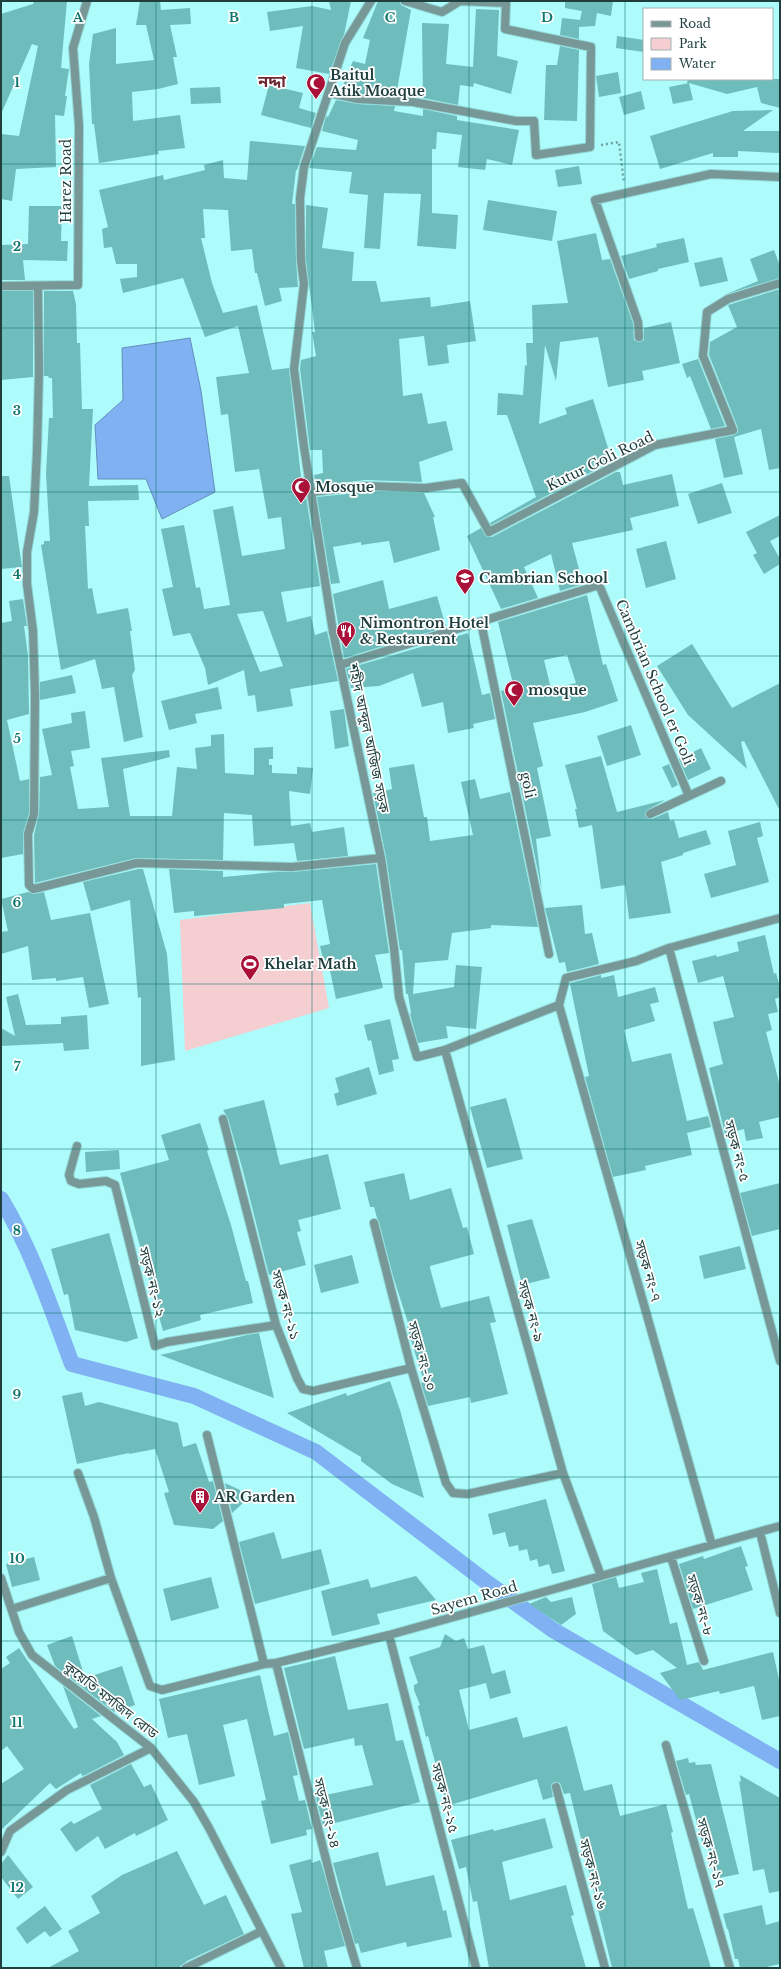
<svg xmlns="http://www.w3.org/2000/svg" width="781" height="1969" viewBox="0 0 781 1969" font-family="'Libre Baskerville','Noto Sans Bengali',serif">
<rect width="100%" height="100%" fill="#adfbfb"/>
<path fill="#f4ced0" d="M310,903L329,1008L185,1051L180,920Z"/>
<path fill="#80b1f2" stroke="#638fbc" d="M190,338L201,391L215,492L162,519L146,479H98L95,425L123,400L122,348Z"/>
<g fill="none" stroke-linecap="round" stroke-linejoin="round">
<path stroke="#80b1f2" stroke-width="16" d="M1,1199C32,1250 51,1308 72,1364L194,1396L316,1452L489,1584L553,1630L780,1761"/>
</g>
<path fill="#6fbcbc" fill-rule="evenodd" d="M34,1H67L61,68L69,69L65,96H67L64,116L55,115L56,167L16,169L12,201L1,199V134L19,136L38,46L32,44L1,114V14L33,4Z
M140,1H160L161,10L190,8L191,24L170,25L177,57H173L178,84L158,89L132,92L133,121L180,115L185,148L158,151L159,154L99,163L94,124H92L89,64L93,34L116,28V64L154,60L146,25H136Z
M329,1H351L344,35L329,74L296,68L303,26L270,31L267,12L312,6L331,10Z
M378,1H400L401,5L411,10L396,96L359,94L341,90L353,61L365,64L370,40L363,38Z
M565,1H613L611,16L597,13L595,26L579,27V39L560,35L562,18L580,20L579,24L582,11L565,8Z
M476,9L499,10L497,56L518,61L511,94L474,83L473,87L460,85L458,105L423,98L422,23L449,24L446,64L473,67Z
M617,36L644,40V52L616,48Z
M560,46L579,50L577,121L544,120L546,65H557Z
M618,72L621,93L599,97L596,76Z
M688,79H780V108L761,103L757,87L727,94L689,83L693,100L673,104L669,87L689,83H687Z
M269,85L303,93L299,108L316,113L311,128L261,115Z
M220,87L221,103L191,104L190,88Z
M641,91L645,109L624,115L619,97Z
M336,100L358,104L395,106L394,111L423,116V109L457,116V120L519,130L512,165L487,159L485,170L458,167L462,135L437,132L436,149H432V213L458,215L456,249L417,246L421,194L384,193L380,249L364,248L368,195L349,193L352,172L309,168L317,147L356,150L358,140L322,131L326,116L328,117Z
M773,110L743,131H780V153L738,151V157H713V153L660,169L650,136L733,111Z
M250,141L305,146L297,170H296L292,204H295L296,261L298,287L279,288L282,301L265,306L257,273H255L252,249L231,251L228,210L203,209L205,238H201L212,283L223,313L257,305L272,370L289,368L301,477H303L320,586L281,592L287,622L311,616L315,635L327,631L338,681L290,689L293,706L257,712L255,695L248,696L244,670L208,685L205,668L190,633L173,636L162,589L173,587L161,529L184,525L196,588L200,587L204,609L230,605L213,510L233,506L242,556L285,549L281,517L268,519L259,469L235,472L228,414L221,415L216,377L249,373L238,326L205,337L183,278L123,293L120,279L137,277V264H116L112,247L104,248L102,229L108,227L99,190L163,175L164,180L205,170L204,165L223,160L224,178L247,180ZM263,611L283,666L260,672L237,614Z
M579,166L582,184L558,187L555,170Z
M488,200L557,211L552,241L483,230Z
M306,205L328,208L322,248L354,252L352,281H376L381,302L430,297L431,307L470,301L476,341L447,345L449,363L428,366L424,336L399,339L403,396L422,393L428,424L446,421L453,450L419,462L422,482L366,480L316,486L314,475L323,473L322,450H310L300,369L301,360L316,356L312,332H315L306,261Z
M29,206H62L61,241H68L67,261L23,260L25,280H1V245L28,244Z
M596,233L602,260L610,259L633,323L634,340L639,342L644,340V328L671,322L680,363L642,371L644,380L608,387L598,337L560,342L556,381L545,345L539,424L567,414L565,408L593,399L612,461L491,525L490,523L536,497L507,415H497L498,393L523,395L525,365L527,366L526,343H533L532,305L568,303L557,241Z
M684,238L689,262L658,269V271L629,279L621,256L657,247L656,244Z
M774,250L780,266V278L724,295L758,281L750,259Z
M722,257L728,281L700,287L694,263Z
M780,289V468L769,470L761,429L734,437L743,474L724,478L715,439L734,435L738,432V428L709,355L710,342L737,327L728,305Z
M1,291H33V377L1,380Z
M44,291H73L76,304L77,343H80L82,409H93L89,486L138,485L139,500L88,501L89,526H85L88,589L92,588L97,614L128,608L132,631H130L135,670L132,675L143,737L124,742L114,687L102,689L95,659L61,670L41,545L44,544V541H50L46,474L49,418H53L52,378H49L48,376H44Z
M698,359L725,426L711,429L690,376L687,378L682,364Z
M616,472H620L623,485L672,474L679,506L630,518L633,530L572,543L583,584L560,591L551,554L524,567L538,598L501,609L467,536L481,528L486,536L492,537Z
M1,476H9L22,567L1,569Z
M722,483L732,513L698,524L688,494Z
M366,492L424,493L435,517H433L440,550L394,563L389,541L361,545V542L333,547L340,583L331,584L317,497Z
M780,515V536L770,541L780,559V564L764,574L753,555L757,553L746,532Z
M666,541L676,579L646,588L636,549Z
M383,580L389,609L437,596L446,627L344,658L333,594Z
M587,595L603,665L606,664L618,701L585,712L533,723L543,766L537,768L551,836L536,839L542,891L501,691L514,688L498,622ZM567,655L576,683L551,689L544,660Z
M23,599L27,626H24L28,656L29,714L7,720L20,781L29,779V813L23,834V854L1,858V623L12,621L9,601Z
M468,633L482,695L490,693L495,719L473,724L474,728L448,733L443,702L422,707L413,673L379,686L351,688L346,669Z
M692,644L732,708L780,683V811L744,741L741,742L747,769L688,715L657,666Z
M72,675L76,693L40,700V682Z
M218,687L222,709L195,714L197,723L169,730L161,701Z
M344,709L349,746L335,749L330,711Z
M85,711L90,748L71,751L74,766L70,767L78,809L109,807L101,758L169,750L170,757L123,769L130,816H172L177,767L197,769L195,748L211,746V735L224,734L225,773L254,775V748L273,747V759H269V765H272V773L297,774V767L313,768L310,794L289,791L291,826L310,823L312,832L344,827L348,856L297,861L294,843L254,846L252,815L224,813L223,860L136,858L35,883L34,835L39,814L40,777L52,775L42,729L72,723L71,713Z
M631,725L641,755L607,766L597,736Z
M701,748L711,769L688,780L679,759Z
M601,756L617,812L665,800L646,811L645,814L647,818L652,819L668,812L670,821L674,820L679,838L706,830L711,844L683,853V855L661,862L671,913L629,919L625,885L601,889L592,825L579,828L575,809H577L565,765Z
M414,764L424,817H427L430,841L473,835L461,782L475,779L480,799L510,792L538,927L491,925V928L452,933L448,960L415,963L413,994L454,987L456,965L482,967L476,1029L446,1026L448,1038L418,1043L410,1014L411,1013L408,994H406L402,950H400L386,857L373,793L392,789L389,768Z
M669,764L678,785L672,788L662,767Z
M760,822L763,836L757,838L769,882L711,898L704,874L736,865L728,831Z
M376,864L389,953L375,955L383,988L336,999L329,966L325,967L320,946L330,944L322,900L284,904V908L194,916V911L174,913L169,869L223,871V877L276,872H292Z
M138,869H143L167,954L175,1060L141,1066V997L138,998L130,900L91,911L83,882Z
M28,892L34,894L44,892L51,920L90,913L109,1004L89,1008L83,977L56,981V978L32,980L28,946L1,954V932L8,931L1,899Z
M582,905L585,934L592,933L599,964L567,972L565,962L559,963L545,908Z
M765,935L774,974L776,973L780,987V997L775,999L778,1012L768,1014L772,1030L766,1032L780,1086V1117L759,1122L763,1138L746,1141L744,1129L725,1134L709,1068L723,1064L713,1022L734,1017L723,976L698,983L692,961L716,955L717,957L739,951L737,942Z
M601,975V978L614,975L618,997L655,987L659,1002L650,1004L655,1021L624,1030L632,1062L671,1053L687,1121L708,1116L711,1127L687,1133L692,1155L645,1166L646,1170L613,1177L585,1077L589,1076L570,984V983Z
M18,994L26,1025L61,1024V1017L87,1015L89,1049L64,1051L63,1043L1,1046V1028L15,1036L6,997Z
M390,1019L399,1059L392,1060L394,1071L379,1075L371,1040L368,1041L364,1025Z
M369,1067L377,1094L337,1106L334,1094L339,1092L335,1078Z
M506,1098L523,1159L487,1168L470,1107Z
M264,1100L280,1165L328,1154L341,1209L298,1220L301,1231L297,1232L306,1265L269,1275L243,1171L228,1118L223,1110Z
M200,1123L209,1150L207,1151L231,1225L246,1281H248L253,1303L200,1315L201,1320L163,1331L120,1173L169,1160L161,1135Z
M119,1150L120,1169L86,1172L85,1152Z
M404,1173L410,1200L451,1188L463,1228L467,1227L474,1254L430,1266V1268L441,1308L489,1296L496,1322L490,1323L508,1394L471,1403L470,1397L428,1406L421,1383L424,1382L407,1327L409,1326L393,1276L379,1222L377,1218L374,1207H370L364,1182Z
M780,1183V1229L752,1236L740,1193Z
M532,1219L550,1278L522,1285L507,1225Z
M109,1233L138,1338L126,1342L75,1330L68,1294L64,1295L51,1249Z
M740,1246L746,1269L704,1279L699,1256Z
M352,1255L359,1283L321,1293L314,1265Z
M259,1333L274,1398L160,1355L247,1335Z
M390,1381L400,1410L424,1498L392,1484L361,1461V1457L287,1413L346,1393L347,1396Z
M82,1392L85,1406L99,1402L178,1423L183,1447L196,1443L209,1482L213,1481L223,1521L213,1529L174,1525L164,1493L169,1492L155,1449L129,1454V1453L77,1464L62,1396Z
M225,1483L240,1490L243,1503L232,1513Z
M546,1499L565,1571L552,1574L549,1564L539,1567L537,1559L530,1561L527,1549L519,1551L518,1545L509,1547L505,1532L493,1535L488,1514Z
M274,1532L282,1559L321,1549L330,1584L255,1604L239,1542Z
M741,1546L748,1566L745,1567L753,1590L693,1609L679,1564L703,1556L704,1559Z
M34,1557L40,1580L12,1587L6,1564Z
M657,1569L670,1624L677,1622L687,1665L699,1662L703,1670L773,1652L780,1684V1716L762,1720L754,1686L720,1694L719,1691L680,1700L660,1673L677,1668L653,1650L636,1655L603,1631L592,1584L616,1577L619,1588L644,1582L641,1573Z
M416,1576L436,1600L377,1614L380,1624L332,1636L321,1591L368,1579L371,1588Z
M211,1577L219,1608L171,1621L163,1589Z
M546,1597L551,1602L572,1597L576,1614L561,1625L529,1604Z
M445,1634L456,1641L464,1638L468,1649L484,1645L492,1674L505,1670L511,1693L490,1699L486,1683L459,1690L469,1730L517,1717L523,1738L567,1726L584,1791L612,1784L620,1816L666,1804L673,1832L671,1833L688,1909L693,1908L711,1968H612L570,1793L564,1794L560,1783L554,1782L551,1785L553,1797L543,1800L537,1779L447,1806L428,1736L426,1737L418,1706L420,1705L414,1690V1685L418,1683L409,1657L440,1647Z
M72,1636L85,1678L122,1666L135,1705L114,1712L55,1666L47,1645Z
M19,1648L74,1729L78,1727L63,1686L101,1716L92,1719L117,1742L124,1755L85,1775L82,1776L81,1773L56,1789L50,1783L1,1830V1784L24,1769L7,1746L1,1751V1669L10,1663L6,1657Z
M335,1656L348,1710L388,1703L396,1741L403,1740L420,1802L323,1826L316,1797L373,1785L362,1745L355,1746L354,1738L304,1749L284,1668Z
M260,1675L274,1736L288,1732L298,1775L293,1776L299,1801L305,1800L312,1829L306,1830L307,1835L271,1844L261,1801L266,1800L247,1719L223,1725L235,1776L199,1785L187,1734L168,1738L159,1699Z
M688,1758L689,1763L695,1762L696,1765L711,1764L739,1874L714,1879L707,1841L702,1842L689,1794L686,1795L676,1761Z
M131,1764L144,1787L151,1784L168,1820L136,1836L135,1833L105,1849L98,1836L76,1852L60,1829L71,1821L74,1824L102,1809L90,1785Z
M740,1775L780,1798V1891L769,1893L764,1869L753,1871L739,1781L741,1782Z
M545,1818L553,1848L502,1862L510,1900L566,1885L574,1915L571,1916L586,1968H489L477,1901L473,1902L466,1867L459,1869L451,1840L493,1829L494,1831Z
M177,1851L204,1905L226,1895L244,1934L187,1961L178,1968H48L79,1951L68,1931L100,1913L91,1896L122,1875Z
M378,1852L386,1886L434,1875L443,1911L446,1910L452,1937L407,1947L406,1942L361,1953L358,1943L355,1944L333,1863Z
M8,1855L33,1887L18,1899L1,1877V1864Z
M311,1859L312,1863L320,1860L322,1866L345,1946L324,1951L328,1968H304L291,1914L302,1912L289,1865Z
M762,1905L766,1925L780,1921V1964L762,1968H740L738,1959H735L728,1929H727L723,1914Z
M45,1906L62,1929L50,1937L45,1931L27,1944L16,1928Z"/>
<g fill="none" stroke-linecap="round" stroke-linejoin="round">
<defs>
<path id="minor" d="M371,1L345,43L304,167L300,198L301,261L304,284L294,369L304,447L333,632L381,858L394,948L399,997L417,1057L445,1050L559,1005
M329,93L358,99L413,102L516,121H534L536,155L590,147L591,47L505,29L506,3L460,1L442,12L405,1
M1,286L78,285L79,126L73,48L87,1
M38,287L39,371L37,451L34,512L27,552V584L33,631L35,694L34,814L28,834L29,885L33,889L38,888L137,863L292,867L381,858
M639,337L638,322L595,200L711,174L780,177
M669,948L780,1361
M445,1050L563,1473L601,1576
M223,1119L276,1325L297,1378L303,1389L313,1391L411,1368
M77,1146L69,1175L71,1181L79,1184L106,1181L115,1185L155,1346L167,1342L276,1325
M374,1223L411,1368L446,1483L453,1493L468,1494L563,1473
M207,1435L264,1664
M78,1473L94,1517L111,1578L150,1686L162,1690L264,1664L276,1663L389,1635L780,1526
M760,1532L780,1613
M712,1545L559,1005L566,978L636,961L669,948L780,918
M671,1557L704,1661
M12,1609L111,1578
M389,1635L476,1968
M276,1663L334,1891L357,1968
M666,1745L730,1968
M556,1787L605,1968
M1,1852L10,1831L67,1790L151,1748
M186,1968L262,1931"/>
<path id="tertiary" d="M311,492L366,486L426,488L462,483L489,532L655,445L733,430L703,356L707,312L728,299L780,283
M481,622L549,954
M340,665L599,585L689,796L721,781L650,814
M1,1578L19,1632L32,1655L151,1748L194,1802L209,1828L281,1968"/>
</defs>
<use href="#minor" stroke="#91d5d5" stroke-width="10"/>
<use href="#tertiary" stroke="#91d5d5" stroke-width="10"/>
<path stroke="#6ba3a3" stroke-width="2.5" stroke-dasharray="2 3" stroke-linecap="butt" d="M601,145L619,142L624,183"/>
<use href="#minor" stroke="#789797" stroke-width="8"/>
<use href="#tertiary" stroke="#789797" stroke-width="8"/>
</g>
<path fill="none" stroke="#0f766e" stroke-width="1" stroke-opacity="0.55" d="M156,1V1968M312,1V1968M469,1V1968M625,1V1968M1,164H780M1,328H780M1,492H780M1,656H780M1,820H780M1,984H780M1,1149H780M1,1313H780M1,1477H780M1,1641H780M1,1805H780"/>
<defs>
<symbol id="mosque-pin" viewBox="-11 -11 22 30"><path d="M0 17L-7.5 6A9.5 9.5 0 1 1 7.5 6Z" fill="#a91138" stroke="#fff"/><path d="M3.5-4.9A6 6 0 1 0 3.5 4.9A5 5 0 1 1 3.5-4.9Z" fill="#fff"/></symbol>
<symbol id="school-pin" viewBox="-11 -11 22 30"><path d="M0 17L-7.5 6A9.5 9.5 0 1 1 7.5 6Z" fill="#a91138" stroke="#fff"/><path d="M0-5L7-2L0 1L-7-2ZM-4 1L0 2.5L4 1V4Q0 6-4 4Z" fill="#fff"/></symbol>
<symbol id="restaurant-pin" viewBox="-11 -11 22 30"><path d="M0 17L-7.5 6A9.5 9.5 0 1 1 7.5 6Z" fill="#a91138" stroke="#fff"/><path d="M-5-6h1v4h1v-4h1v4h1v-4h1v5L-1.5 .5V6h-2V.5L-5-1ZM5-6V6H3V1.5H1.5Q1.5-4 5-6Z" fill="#fff"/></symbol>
<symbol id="stadium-pin" viewBox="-11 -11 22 30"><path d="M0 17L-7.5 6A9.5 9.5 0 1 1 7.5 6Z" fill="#a91138" stroke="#fff"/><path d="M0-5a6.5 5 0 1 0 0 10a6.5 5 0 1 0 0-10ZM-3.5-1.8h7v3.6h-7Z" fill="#fff"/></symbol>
<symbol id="building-pin" viewBox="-11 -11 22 30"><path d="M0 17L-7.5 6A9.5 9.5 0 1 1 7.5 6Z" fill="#a91138" stroke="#fff"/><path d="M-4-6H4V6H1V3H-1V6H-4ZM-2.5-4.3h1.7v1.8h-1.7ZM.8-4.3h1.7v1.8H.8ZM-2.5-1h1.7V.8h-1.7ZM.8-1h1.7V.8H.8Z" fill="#fff"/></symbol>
</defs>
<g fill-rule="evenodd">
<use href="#mosque-pin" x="305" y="72" width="22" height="30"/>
<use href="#mosque-pin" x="290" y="476" width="22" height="30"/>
<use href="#school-pin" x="454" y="567" width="22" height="30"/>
<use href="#restaurant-pin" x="335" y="620" width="22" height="30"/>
<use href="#mosque-pin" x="503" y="679" width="22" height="30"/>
<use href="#stadium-pin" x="239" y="953" width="22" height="30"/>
<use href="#building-pin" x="189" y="1486" width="22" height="30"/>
</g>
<g text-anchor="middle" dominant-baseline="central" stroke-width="3.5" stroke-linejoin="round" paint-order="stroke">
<g font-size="14" font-weight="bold" fill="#1f3f3f" stroke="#fff" text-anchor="start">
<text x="330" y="75">Baitul<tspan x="330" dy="16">Atik Moaque</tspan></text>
<text x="315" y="487">Mosque</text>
<text x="479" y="578">Cambrian School</text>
<text x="360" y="623">Nimontron Hotel<tspan x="360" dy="16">&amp; Restaurent</tspan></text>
<text x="528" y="690">mosque</text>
<text x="264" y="964">Khelar Math</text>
<text x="214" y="1497">AR Garden</text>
</g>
<g font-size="14" fill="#1f3f3f" stroke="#fff">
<text transform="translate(66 181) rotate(-90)">Harez Road</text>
<text transform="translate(600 461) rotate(-26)">Kutur Goli Road</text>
<text transform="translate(655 682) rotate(67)">Cambrian School er Goli</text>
<text transform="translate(369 738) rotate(78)">শহীদ আব্দুল আজিজ সড়ক</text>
<text transform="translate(528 785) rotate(78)">goli</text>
<text transform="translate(737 1151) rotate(75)">সড়ক নং-৫</text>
<text transform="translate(648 1271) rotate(74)">সড়ক নং-৭</text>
<text transform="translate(152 1282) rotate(76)">সড়ক নং-১২</text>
<text transform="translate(286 1305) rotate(74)">সড়ক নং-১১</text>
<text transform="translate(531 1311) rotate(74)">সড়ক নং-৯</text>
<text transform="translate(422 1356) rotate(74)">সড়ক নং-১০</text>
<text transform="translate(474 1598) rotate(-16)">Sayem Road</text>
<text transform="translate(700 1605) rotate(73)">সড়ক নং-৮</text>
<text transform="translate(111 1700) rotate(38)">কুয়েতি মসজিদ রোড</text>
<text transform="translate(445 1798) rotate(75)">সড়ক নং-১৫</text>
<text transform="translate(327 1813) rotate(76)">সড়ক নং-১৪</text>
<text transform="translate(711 1853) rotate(74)">সড়ক নং-১৭</text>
<text transform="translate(593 1874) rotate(75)">সড়ক নং-১৬</text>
</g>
<g font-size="16" font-weight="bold" fill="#6d2730" stroke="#fff">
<text x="272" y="81">নদ্দা</text>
</g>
</g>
<g font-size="13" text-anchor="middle" font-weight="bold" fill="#0f766e" stroke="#fff" stroke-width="3.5" stroke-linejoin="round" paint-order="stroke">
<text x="78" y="22">A</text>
<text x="234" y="22">B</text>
<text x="390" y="22">C</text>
<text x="547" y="22">D</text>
<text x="17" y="87">1</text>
<text x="17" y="251">2</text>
<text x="17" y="415">3</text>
<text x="17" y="579">4</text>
<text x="17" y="743">5</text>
<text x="17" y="907">6</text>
<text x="17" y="1071">7</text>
<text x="17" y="1235">8</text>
<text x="17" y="1399">9</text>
<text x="17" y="1563">10</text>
<text x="17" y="1727">11</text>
<text x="17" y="1892">12</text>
</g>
<rect width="781" height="1969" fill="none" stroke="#1f3f3f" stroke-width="4"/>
<rect x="643" y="8" width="130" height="72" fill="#ffffff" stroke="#a5b2b2"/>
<rect x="651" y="21" width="20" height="6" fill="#789797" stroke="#a5b2b2"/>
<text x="679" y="28" font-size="12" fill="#1f3f3f">Road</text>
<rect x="651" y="38" width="20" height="12" fill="#f4ced0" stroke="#a5b2b2"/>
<text x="679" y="48" font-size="12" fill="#1f3f3f">Park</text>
<rect x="651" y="58" width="20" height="12" fill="#80b1f2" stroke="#a5b2b2"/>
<text x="679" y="68" font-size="12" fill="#1f3f3f">Water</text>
</svg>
